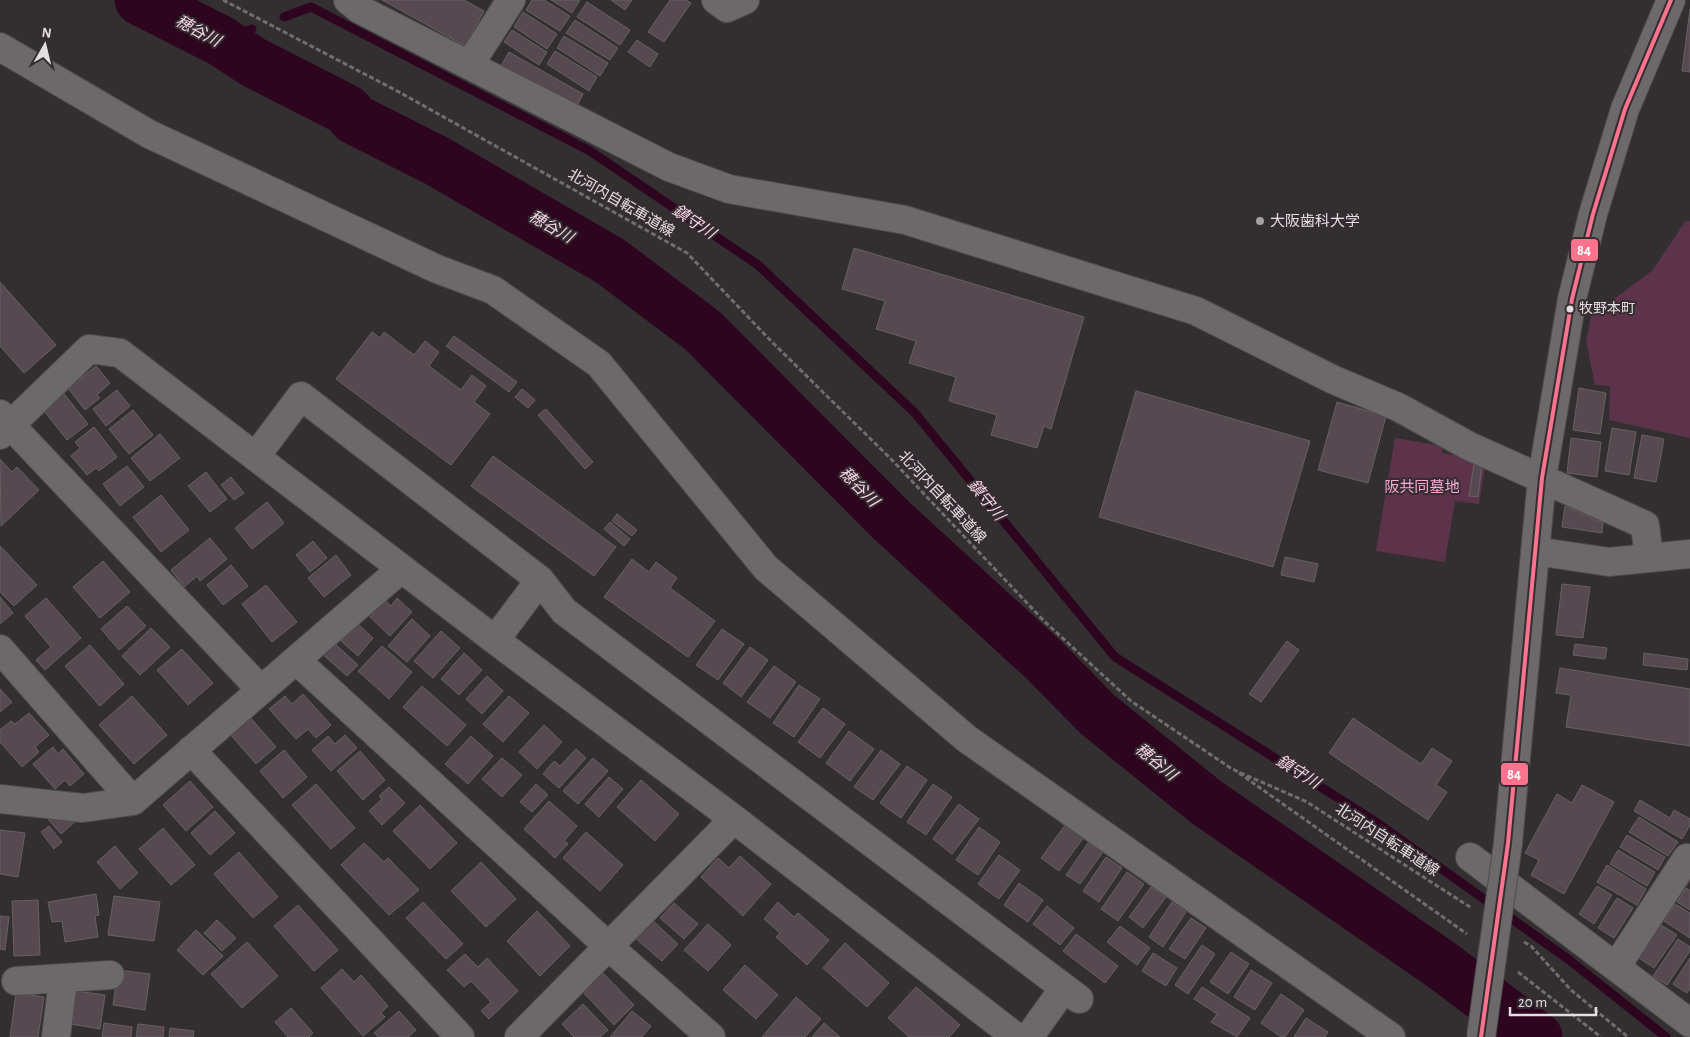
<svg xmlns="http://www.w3.org/2000/svg" width="1690" height="1037" viewBox="0 0 1690 1037" font-family="'Alegreya Sans','Noto Sans JP',sans-serif">
<rect width="100%" height="100%" fill="#332f31"/>
<path fill="#5d334a" d="M1690,221V438L1609,420L1610,386L1595,385L1586,341L1591,316L1652,271L1685,222Z
M1395,438L1442,446V453L1486,461L1479,504L1455,501L1445,562L1376,551Z"/>
<g fill="none" stroke-linecap="round" stroke-linejoin="round">
<path stroke="#2d051e" stroke-width="9" d="M284,17L311,7L590,151L758,265L915,413L1115,657L1373,820L1568,959L1666,1037
M221,41L252,29"/>
<path stroke="#2d051e" stroke-width="51" d="M140,0L221,41L253,62L347,110L354,119L437,161L610,261L703,331L891,520L1044,660L1097,714L1206,802L1443,966L1537,1037"/>
</g>
<path fill="#564950" stroke="#656263" d="M382,0H464L484,11L465,46Z
M532,0H544L570,16L560,31L526,10Z
M551,0H580L572,13Z
M611,0H632L625,10Z
M670,0H686L691,3L664,42L648,32Z
M587,2L630,30L620,45L577,17Z
M1690,9V72L1682,71Z
M523,12L557,34L547,49L514,27Z
M575,20L618,48L610,60L566,33Z
M512,30L547,52L539,65L504,42Z
M564,36L608,63L600,76L557,48Z
M637,40L658,54L650,67L628,52Z
M555,51L597,77L589,91L547,64Z
M509,52L583,94L576,108L501,66Z
M854,248L1084,317L1051,429L1044,426L1037,448L991,435L997,415L949,401L956,377L909,363L916,341L876,329L885,301L842,289Z
M0,282L56,345L24,373L0,346Z
M372,332L380,338L384,332L414,355L425,341L439,352L429,366L461,390L472,375L486,386L474,402L490,414L451,465L336,379Z
M454,336L517,382L509,392L446,346Z
M96,366L110,383L97,395L100,398L85,410L68,388Z
M1579,388L1606,393L1600,434L1573,430Z
M522,389L535,400L528,408L515,397Z
M61,390L88,424L67,440L41,407Z
M117,390L130,406L106,426L93,409Z
M1136,391L1310,441L1273,567L1099,517Z
M1337,402L1386,416L1368,483L1318,470Z
M546,409L593,462L585,469L538,415Z
M133,410L153,435L129,454L109,429Z
M94,427L117,457L99,471L96,468L87,475L71,456L80,448L75,442Z
M1612,428L1636,432L1629,475L1605,471Z
M160,434L180,458L150,481L131,458Z
M1642,435L1664,439L1656,482L1634,478Z
M1571,438L1601,442L1597,477L1567,473Z
M493,456L616,547L594,576L471,486Z
M0,459L12,472L17,467L39,490L1,526Z
M1474,464L1482,465L1478,497L1469,496Z
M127,466L144,487L120,506L103,484Z
M206,472L227,499L210,512L188,486Z
M231,477L244,493L234,500L221,485Z
M161,495L189,530L161,552L133,517Z
M267,502L284,523L252,549L235,528Z
M1565,506L1603,523L1602,533L1562,527Z
M617,514L637,530L632,536L612,521Z
M610,522L630,539L624,546L604,529Z
M210,538L227,559L200,581L197,576L184,587L171,570Z
M313,541L327,558L310,572L296,555Z
M0,546L37,585L14,606L0,592Z
M336,555L351,575L324,597L308,578Z
M1285,557L1318,564L1314,582L1281,575Z
M632,559L649,572L656,562L677,578L670,588L715,621L688,657L604,597Z
M103,561L130,592L100,618L73,587Z
M231,565L248,586L223,605L207,585Z
M1562,584L1590,587L1583,638L1556,635Z
M266,585L297,622L272,642L242,604Z
M0,597L13,613L0,624Z
M46,598L81,638L45,670L36,660L51,647L25,616Z
M397,598L412,612L390,636L370,617L385,600L391,606Z
M127,606L146,626L119,650L101,629Z
M412,619L430,636L407,662L388,646Z
M357,623L373,638L358,656L341,641Z
M151,628L170,647L140,675L122,656Z
M722,629L744,644L718,680L696,665Z
M441,631L460,648L433,678L414,661Z
M332,641L358,665L347,676L321,653Z
M1287,641L1299,650L1261,702L1249,694Z
M1575,644L1607,648L1605,659L1573,655Z
M90,645L124,684L100,706L65,666Z
M382,646L412,672L389,699L358,671Z
M750,647L768,660L741,697L723,683Z
M182,649L213,683L188,705L157,670Z
M464,653L482,670L459,695L441,679Z
M1644,653L1688,659L1687,670L1643,665Z
M774,666L796,682L770,718L747,702Z
M1560,668L1690,689V746L1566,727L1571,695L1556,693Z
M487,676L503,691L482,714L466,699Z
M799,685L820,699L794,737L773,723Z
M422,686L466,725L447,746L403,707Z
M0,689L12,702L0,712Z
M303,694L331,725L316,738L308,729L296,739L269,709L285,696L292,704Z
M132,696L167,735L134,764L99,725Z
M509,696L529,713L503,742L483,724Z
M823,708L845,724L820,758L798,742Z
M29,713L49,735L35,747L39,752L22,767L0,742V730L11,721L15,724Z
M249,716L276,747L256,764L229,733Z
M1353,718L1421,764L1432,748L1452,761L1436,785L1447,792L1428,820L1329,753Z
M544,725L562,742L537,769L519,752Z
M849,731L874,749L850,781L826,763Z
M345,735L357,748L331,771L312,750L328,736L335,744Z
M471,736L493,756L468,784L445,764Z
M53,747L58,754L63,749L84,774L70,786L65,780L55,789L33,764Z
M576,749L586,758L559,788L543,774L554,761L560,766Z
M284,750L307,777L283,798L260,771Z
M881,750L900,764L873,800L854,787Z
M360,751L385,780L363,800L337,771Z
M502,758L522,775L502,797L482,779Z
M593,758L608,771L578,804L563,791Z
M907,766L927,780L901,818L880,803Z
M609,777L623,789L599,817L585,804Z
M641,780L679,814L655,841L617,807Z
M190,781L213,807L186,831L163,805Z
M316,784L355,828L331,849L292,805Z
M536,784L548,795L532,812L520,802Z
M933,784L952,797L926,835L907,822Z
M1582,785L1614,802L1564,894L1531,875L1539,860L1525,853L1557,794L1572,803Z
M389,787L405,803L382,825L369,811L382,799L379,796Z
M1640,800L1670,818L1674,810L1690,819V825L1682,839L1634,811Z
M549,801L577,826L564,841L568,844L555,858L524,829Z
M959,804L979,819L952,854L933,839Z
M420,805L457,843L430,869L393,831Z
M215,811L235,833L210,855L191,833Z
M42,812L77,820L61,834Z
M1639,817L1678,842L1668,856L1629,832Z
M1066,824L1084,837L1059,871L1041,858Z
M49,826L62,842L54,849L41,832Z
M979,827L1000,842L978,875L956,860Z
M163,828L195,865L171,885L139,849Z
M0,830L25,833L18,877L0,874Z
M586,832L623,865L600,891L563,858Z
M1627,835L1665,857L1658,870L1620,847Z
M364,843L384,862L388,858L419,890L389,915L341,865Z
M1088,843L1103,852L1080,884L1066,875Z
M115,846L138,873L120,889L97,862Z
M1618,850L1655,872L1647,886L1610,864Z
M239,852L278,897L253,918L214,874Z
M999,855L1020,870L999,899L978,884Z
M740,856L771,884L743,916L701,877L718,858L729,868Z
M1106,857L1122,868L1099,902L1083,891Z
M481,862L516,899L486,927L451,891Z
M1607,865L1646,889L1637,905L1597,882Z
M1127,872L1144,884L1118,921L1101,909Z
M1019,883L1043,900L1028,922L1004,905Z
M1597,886L1612,895L1594,924L1579,914Z
M1151,887L1166,897L1143,928L1129,917Z
M1686,888L1690,890V910L1677,902Z
M96,894L99,915L95,916L98,937L65,942L62,921L52,922L48,902Z
M114,896L160,902L154,941L108,935Z
M1617,898L1633,908L1614,938L1598,928Z
M38,900L40,955L14,956L12,901Z
M423,902L463,944L446,959L406,918Z
M778,902L794,917L798,913L829,940L807,965L776,937L780,933L764,919Z
M1172,902L1186,912L1163,947L1149,937Z
M674,903L698,924L684,939L660,918Z
M1675,904L1690,913V938L1664,921Z
M298,905L338,950L314,971L274,926Z
M1047,906L1074,928L1060,945L1033,924Z
M537,911L570,946L540,976L507,941Z
M0,916L9,917L5,950L0,949Z
M1191,918L1206,928L1185,959L1169,949Z
M651,919L678,944L662,961L634,937Z
M217,920L236,938L222,951L204,933Z
M1658,923L1677,935L1654,968L1636,956Z
M708,924L731,945L708,971L684,950Z
M1120,926L1150,948L1137,965L1107,942Z
M196,930L223,956L203,975L177,950Z
M1076,934L1118,966L1105,983L1063,951Z
M1678,939L1690,947V951L1667,985L1653,976Z
M247,942L278,976L242,1008L211,974Z
M845,943L889,983L867,1007L823,968Z
M1202,945L1215,954L1188,994L1175,985Z
M1231,952L1249,964L1228,994L1210,982Z
M1153,953L1177,968L1166,986L1142,971Z
M465,954L478,967L487,958L518,991L489,1019L481,1011L491,1002L471,981L464,987L447,970Z
M1690,958V989L1687,993L1673,984Z
M745,965L778,995L756,1019L723,990Z
M342,969L354,982L361,975L388,1006L381,1013L385,1017L363,1036L321,988Z
M118,970L150,974L145,1010L113,1005Z
M1251,970L1272,983L1255,1010L1234,997Z
M601,971L634,1005L614,1025L581,990Z
M916,987L960,1025L949,1037H909L888,1018Z
M1202,987L1250,1018L1237,1037L1211,1022L1217,1014L1194,999Z
M76,991L105,995L100,1029L71,1024Z
M16,993L44,997L38,1037H10Z
M1281,994L1304,1010L1285,1037H1281L1261,1023Z
M796,997L821,1019L805,1037H762Z
M583,1004L608,1030L600,1037H574L562,1024Z
M291,1008L313,1033L309,1037H288L275,1022Z
M399,1011L416,1030L408,1037H378L374,1033Z
M632,1011L651,1026L642,1037H610Z
M1306,1018L1328,1032L1325,1037H1294Z
M104,1023L132,1027L131,1037H102Z
M824,1023L840,1037H812Z
M138,1024L164,1027L163,1037H136Z
M170,1028L194,1031L193,1037H169Z"/>
<g fill="none" stroke-linecap="round" stroke-linejoin="round">
<defs>
<path id="minor" d="M348,0L359,9L669,167L729,189L905,220L1196,311L1334,380L1398,407L1469,446L1645,525L1649,557
M716,0L727,8L745,0
M0,47L149,134L437,269L493,290L599,364L766,568L967,739L1391,1037
M470,64L511,0
M0,414L261,690
M0,435L89,349L120,353L495,640L734,819L1016,1037
M256,456L301,396L540,580L564,611L1079,999
M1535,551L1609,562L1690,554
M495,640L540,580
M0,649L133,801
M296,660L608,946L711,1037
M191,750L460,1037
M0,799L83,808L133,801L401,569
M1508,843L1542,478L1572,299L1593,214L1625,109L1671,0
M1470,857L1690,1023
M1616,967L1687,858
M16,981L110,975
M56,1037L63,980
M519,1037L734,819
M1029,1037L1064,988"/>
</defs>
<use href="#minor" stroke="#4f4b4d" stroke-width="30"/>
<path stroke="#6f6d6e" stroke-width="3" stroke-dasharray="5 2.5" stroke-linecap="butt" d="M223,0L399,92L687,253L773,343L892,460L1044,621L1131,701L1232,769L1307,802L1470,907
M1239,773L1467,934
M1524,942L1531,946L1571,990L1628,1037
M1518,972L1601,1037"/>
<use href="#minor" stroke="#6c696a" stroke-width="28"/>
<defs>
<path id="minor-bridge" d="M1481,1037L1508,843"/>
</defs>
<use href="#minor-bridge" stroke="#4f4b4d" stroke-width="30" stroke-linecap="butt"/>
<use href="#minor-bridge" stroke="#6c696a" stroke-width="28"/>
<defs>
<path id="bus-1" d="M1481,1037L1508,843L1542,478L1572,299L1593,214L1625,109L1671,0"/>
</defs>
<use href="#bus-1" stroke="#352d31" stroke-width="8"/>
<use href="#bus-1" stroke="#fc738d" stroke-width="4"/>
</g>
<circle fill="#a5a1a3" stroke="#352d31" stroke-width="2" cx="1260" cy="221" r="5"/>
<circle fill="#e3dee0" stroke="#352d31" stroke-width="2" cx="1570" cy="309" r="4.5"/>
<g text-anchor="middle" dominant-baseline="central" stroke-width="4" stroke-linejoin="round" paint-order="stroke">
<g font-size="14" fill="#e3dee0" stroke="#352d31" text-anchor="start">
<text x="1579" y="309">牧野本町</text>
</g>
<g font-size="15" fill="#e3dee0" stroke="#352d31">
<text transform="translate(621 203) rotate(30)">北河内自転車道線</text>
<text transform="translate(942 497) rotate(47)">北河内自転車道線</text>
<text transform="translate(1387 840) rotate(33)">北河内自転車道線</text>
</g>
<g font-size="15" fill="#e3dee0" stroke="#352d31" text-anchor="start">
<text x="1270" y="221">大阪歯科大学</text>
</g>
<g font-size="15" fill="#fba8d4" stroke="#352d31">
<text x="1422" y="487">阪共同墓地</text>
</g>
<g font-size="16" font-style="italic" fill="#f8d5e6" stroke="#352d31">
<text transform="translate(198 31) rotate(28)">穂谷川</text>
<text transform="translate(694 222) rotate(34)">鎮守川</text>
<text transform="translate(551 227) rotate(30)">穂谷川</text>
<text transform="translate(859 487) rotate(45)">穂谷川</text>
<text transform="translate(986 500) rotate(51)">鎮守川</text>
<text transform="translate(1156 762) rotate(39)">穂谷川</text>
<text transform="translate(1298 772) rotate(32)">鎮守川</text>
</g>
</g>
<g stroke="#352d31" stroke-width="2">
<rect x="1570" y="238" width="29" height="24" rx="5" fill="#fc738d"/>
<rect x="1500" y="762" width="29" height="24" rx="5" fill="#fc738d"/>
</g>
<g font-size="14" text-anchor="middle" font-weight="bold" fill="#fff">
<text x="1584" y="255">84</text>
<text x="1514" y="779">84</text>
</g>
<g transform="translate(45 45) rotate(8)" stroke="#352d31" stroke-width="4" paint-order="stroke">
<path d="M0-4L9 19L0 12L-9 19Z" fill="#e3dee0"/>
<text y="-8" font-size="14" font-weight="bold" text-anchor="middle" fill="#e3dee0">N</text>
</g>
<path d="M1510 1007v8h86v-8" fill="none" stroke="#e3dee0" stroke-width="2.5"/>
<text x="1518" y="1007" font-size="15" fill="#e3dee0" stroke="#352d31" stroke-width="4" paint-order="stroke">20 m</text>
</svg>
